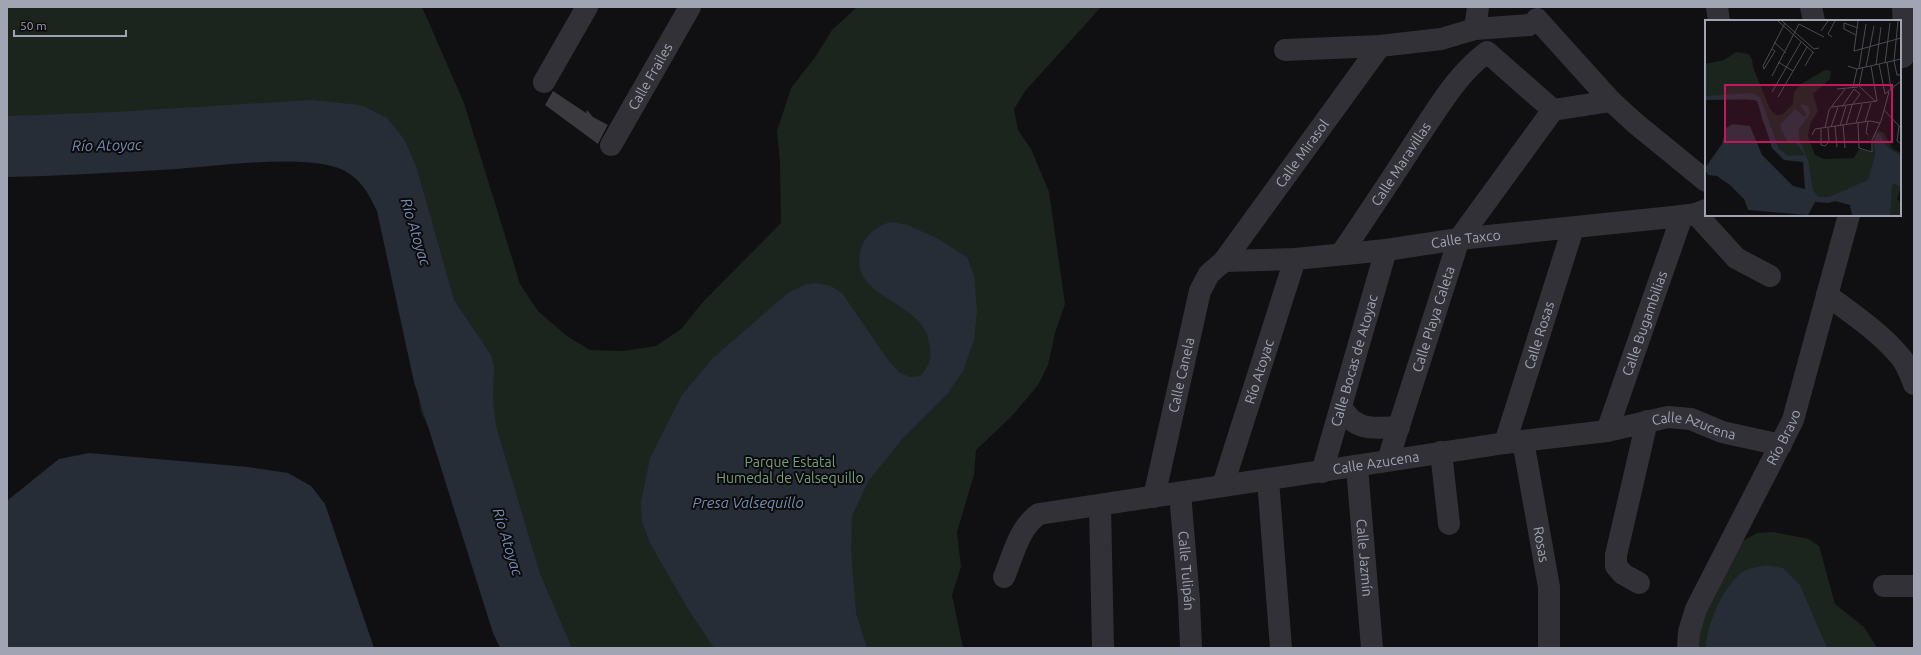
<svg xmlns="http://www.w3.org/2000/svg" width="1921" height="655" viewBox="0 0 1921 655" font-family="Ubuntu,sans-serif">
<rect width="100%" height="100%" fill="#101012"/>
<path fill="#1c241e" d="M7,7H422L464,103L520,284L538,311L567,336L590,350L623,351L656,346L681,329L702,303L781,223L780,163L777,131L791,88L816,56L832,30L857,7H1101L1026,90L1014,109L1018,130L1031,149L1049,192L1065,304L1055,333L1048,365L1038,385L1012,416L976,450L974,475L957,532L961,567L952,595L963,648H529L508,592L421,412L383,176L350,157L7,174Z
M1773,532L1809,539L1819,546L1835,604L1864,627L1877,648H1699L1700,608L1716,565L1746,539L1757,533Z"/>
<path fill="#262d36" d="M311,100L361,105L387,118L404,139L416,166L454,300L491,355L494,367L493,399L496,426L540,574L572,648H500L493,633L414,382L377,211C369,194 361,179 343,170C307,153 218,166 177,169C120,172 64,176 7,177V116L115,112Z
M891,222L908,225L938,239L967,257L974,276L977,312L974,340L963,371L948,393L903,438L869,480L852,516L851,551L856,613L867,648H714L688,609L650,543L642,522L641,502L650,458L682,395L713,358L788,293L804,285L816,283L831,286L842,293L888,360L900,373L910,377L920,376C929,366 932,359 930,346C926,298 843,300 862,246C867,233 879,225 891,222Z
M89,453L248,467L288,473L311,486L325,504L374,648H7V503L8,500L59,459Z
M1765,565L1783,568L1800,585L1827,648H1706C1706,625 1724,584 1744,571C1750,568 1759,567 1765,565Z"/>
<path fill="#0007" d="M546,105L586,114L588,112L596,120L611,128L602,145Z"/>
<path fill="#3a3a3f" d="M553,91L586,113L587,110L593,117L608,125L598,144L545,105Z"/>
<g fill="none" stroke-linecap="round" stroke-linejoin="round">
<g stroke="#313137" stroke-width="22">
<path d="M1717,7L1719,21"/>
<path d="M1811,7L1814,21"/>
<path d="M1903,7L1904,28L1903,57"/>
<path d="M1537,19L1611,101L1635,123L1706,181"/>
<path d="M1475,29L1478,7"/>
<path d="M1285,50L1380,46L1441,39L1475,29L1529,25"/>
<path d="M544,82L587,7"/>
<path d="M1553,110L1611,101"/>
<path id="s1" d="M611,145L690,7"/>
<path d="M1696,214L1736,258L1770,276"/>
<path id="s2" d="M1341,254C1366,217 1391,180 1415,142C1437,110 1456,75 1487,52L1553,110"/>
<path id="s3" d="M1224,261L1295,259L1386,250L1459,239L1682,216L1696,214L1706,210"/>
<path d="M1827,295C1851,313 1878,331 1898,354C1906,362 1910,373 1914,384"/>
<path d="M1341,407C1356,432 1373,428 1399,427"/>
<path id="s4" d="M1607,431L1682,216"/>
<path id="s5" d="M1523,441L1549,587V648"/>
<path id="s6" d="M1505,443L1573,228"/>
<path d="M1441,452L1449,524"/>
<path id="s7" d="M1388,460L1459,239L1553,110"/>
<path id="s8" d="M1357,467L1372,648"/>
<path id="s9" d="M1322,472L1386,250"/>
<path d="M1268,480L1281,648"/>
<path id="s10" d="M1223,485L1295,259"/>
<path id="s11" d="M1180,493L1189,600L1191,648"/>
<path id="s12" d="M1154,497L1200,291L1209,274L1224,261L1380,46"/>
<path d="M1100,506L1103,648"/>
<path id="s13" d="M1004,577C1013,556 1019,527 1039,514L1505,443L1607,431L1668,417L1691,419L1722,432L1781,445"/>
<path d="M1639,583L1623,574L1616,566V555L1647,421"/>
<path d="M1884,586H1914"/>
<path id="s14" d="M1688,648L1689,632L1696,609L1793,420L1849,215"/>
</g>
</g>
<g text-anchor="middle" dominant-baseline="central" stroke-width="4" stroke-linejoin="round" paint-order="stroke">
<g font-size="14" fill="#a0a4b3" stroke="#0b0b0d">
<text stroke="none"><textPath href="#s1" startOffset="79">Calle Frailes</textPath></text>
<text stroke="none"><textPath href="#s12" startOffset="383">Calle Mirasol</textPath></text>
<text stroke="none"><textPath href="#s2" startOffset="108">Calle Maravillas</textPath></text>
<text stroke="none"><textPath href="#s3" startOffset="243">Calle Taxco</textPath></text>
<text stroke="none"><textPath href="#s7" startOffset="148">Calle Playa Caleta</textPath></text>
<text stroke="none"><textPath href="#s4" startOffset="114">Calle Bugambilias</textPath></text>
<text stroke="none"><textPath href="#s6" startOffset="113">Calle Rosas</textPath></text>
<text stroke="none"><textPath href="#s9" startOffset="116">Calle Bocas de Atoyac</textPath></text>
<text stroke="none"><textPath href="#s10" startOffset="119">Río Atoyac</textPath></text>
<text stroke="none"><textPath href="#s12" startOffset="125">Calle Canela</textPath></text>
<text stroke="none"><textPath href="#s13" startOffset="737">Calle Azucena</textPath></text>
<text stroke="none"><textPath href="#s14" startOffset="233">Río Bravo</textPath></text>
<text stroke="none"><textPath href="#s13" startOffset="414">Calle Azucena</textPath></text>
<text stroke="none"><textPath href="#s5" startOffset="105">Rosas</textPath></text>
<text stroke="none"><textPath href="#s8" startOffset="91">Calle Jazmín</textPath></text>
<text stroke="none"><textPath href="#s11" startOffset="78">Calle Tulipán</textPath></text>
</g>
<g font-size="14" fill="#76a07e" stroke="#0b0b0d">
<text x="790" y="462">Parque Estatal<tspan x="790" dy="16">Humedal de Valsequillo</tspan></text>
</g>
<g font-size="15" font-style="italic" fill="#758db1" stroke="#0b0b0d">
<text transform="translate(107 145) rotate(-1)">Río Atoyac</text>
<text transform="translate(416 232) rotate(73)">Río Atoyac</text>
<text x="748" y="502">Presa Valsequillo</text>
<text transform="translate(508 542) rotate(73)">Río Atoyac</text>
</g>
</g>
<g transform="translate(1705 20)">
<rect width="196" height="196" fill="#101012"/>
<path d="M31,32L43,34L47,39L48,47L65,89L71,95H77L88,84L89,72L96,64L120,50L126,51L125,59L108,74L113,91L105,104L103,116L110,135L119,139L149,138L154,129L167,133L169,114L173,111L178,112L188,129L196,133V167L192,179L196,183V195H179L178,187L107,177L98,139L76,137L57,100L53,80L0,79V44L19,40Z" fill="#1c241e"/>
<path d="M47,73L55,77L74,129L84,136L100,135L92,124L82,121L76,110V104L90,89L100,97L101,93L95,86L97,84L104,87L105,94L94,109V118L103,140L108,170L113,177H124L163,160L170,135L169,120L172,114H175L181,126L196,136V167L190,164L187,165L185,195H147L145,185L130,181L124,183L110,182L103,195L43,190L39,179L25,165L12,156L3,155L0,148L17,124L21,108L28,104L45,106L57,135L88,166L100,169L98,142L79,140L67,128L52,81L44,79L0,80V76Z" fill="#262d36"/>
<path fill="none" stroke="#4a4b52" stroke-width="1" d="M73,1L109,33M77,1L109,29L114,28M153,1L149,31L196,18M193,1L189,41L192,55H196M116,11L123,1M151,15L139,9V3L153,8M127,17L123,14L130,1M69,22L81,33M67,29L70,31L59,49L58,46L80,3M73,42L88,51M182,42L186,69M180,43L185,3M174,44L180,74L196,61M171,45L176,7M100,46L108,32M143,46L152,49L196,39M161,47L169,6M154,48L161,4M67,56L94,4L119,17M154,66L171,82M154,66L158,47M148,67L152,49M132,69L153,67M67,72L96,22M73,77L102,27M127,87L172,81L166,46M137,87L149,69L155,74M179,90L196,108M160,102L166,83M151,103L157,84M153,103L154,128L167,132V120L176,101L184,72M138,105L140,128M141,105L147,85L155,74M130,106L132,127M135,106L141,86M194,106L192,121L196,124M126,107L133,87M120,108L124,90L140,69M116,109V125L120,126L124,122L123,108M107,115L110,109L165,101L175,103M163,115L161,113L163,101"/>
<path fill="#c2185b" fill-opacity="0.15" stroke="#c2185b" stroke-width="2" d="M20,65H187V122H20Z"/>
<rect width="196" height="196" fill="none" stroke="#a0a4b3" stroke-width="2"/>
</g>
<rect width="1921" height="655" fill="none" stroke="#a0a4b3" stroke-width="16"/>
<path d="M14 30v6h112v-6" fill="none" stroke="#a0a4b3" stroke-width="2"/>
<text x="20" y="30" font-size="12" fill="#a0a4b3" stroke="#0b0b0d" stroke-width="3" paint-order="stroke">50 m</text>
</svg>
